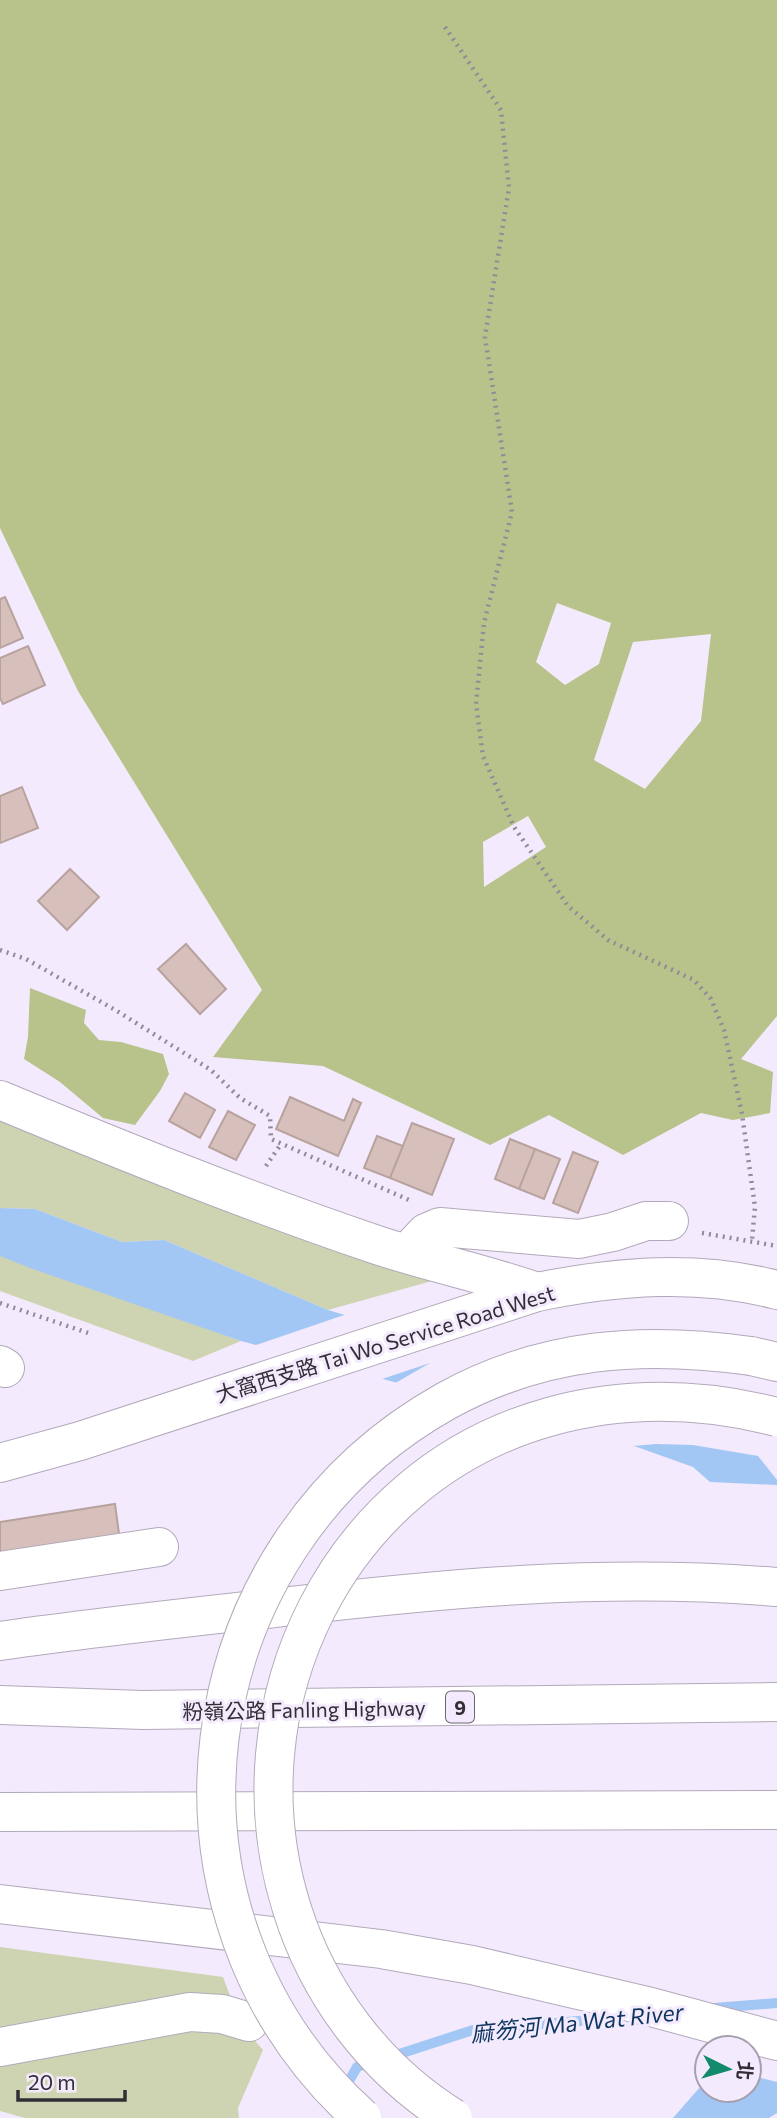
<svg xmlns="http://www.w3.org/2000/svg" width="777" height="2118" viewBox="0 0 777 2118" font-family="Commissioner,'Noto Sans TC',sans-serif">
<rect width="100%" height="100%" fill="#f4eafd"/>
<path fill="#ced4b2" d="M0,1116L439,1279L328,1310L164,1240L122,1242L35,1209L0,1208Z
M0,1251L241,1341L193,1361L0,1291Z
M0,1947L223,1977L231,1998L0,2035Z
M190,2018L251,2036L263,2050L238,2108L239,2118H25L0,2111V2055Z"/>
<path fill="#b8c28b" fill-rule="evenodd" d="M0,0H777V1016L741,1059L773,1072L770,1113L733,1120L701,1113L623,1155L549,1115L490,1145L323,1066L213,1057L262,990L78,691L0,528ZM557,603L611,623L599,664L565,685L536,662ZM711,634L701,721L645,789L594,760L633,642ZM528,816L546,847L484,887L483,842Z
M30,988L86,1010L84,1023L99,1040L121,1042L163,1054L169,1074L160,1091L135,1125L103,1118L60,1082L24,1059L28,1037Z"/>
<path fill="#a2c7f4" d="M0,1208L35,1209L122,1242L164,1240L328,1310L739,1432L777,1480V1485L710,1482L693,1467L637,1447L241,1341L30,1268L0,1256Z
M777,2019V2113L769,2118H673L707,2079V2090H749V2048Z"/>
<path fill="#f4eafd" d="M350,1313L740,1429L764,1457L693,1445L656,1444L622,1447L392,1385L430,1363L376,1381L250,1347Z
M777,2016V2082L749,2075V2048L735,2043Z"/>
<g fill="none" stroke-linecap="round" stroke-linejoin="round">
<path stroke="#a2c7f4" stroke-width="10" d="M714,2008L777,2003
M390,2057L473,2030L625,2017
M345,2088L357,2067L372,2062"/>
</g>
<path fill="#d7c0bc" stroke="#b8a29e" stroke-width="2" d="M5,597L23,638L0,648V599Z
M28,646L45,685L3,704L0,698V658Z
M22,787L38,828L0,843V796Z
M70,869L99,897L67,930L38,901Z
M186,944L226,989L200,1014L158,969Z
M185,1093L215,1110L200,1138L169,1121Z
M290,1097L344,1121L353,1099L361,1103L338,1156L276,1129Z
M228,1111L255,1125L236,1160L209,1147Z
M412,1123L454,1139L432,1195L390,1178Z
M377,1136L403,1146L390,1178L364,1168Z
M510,1139L535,1149L519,1189L495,1179Z
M535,1149L560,1159L544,1199L519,1189Z
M573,1152L598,1162L578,1213L553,1203Z
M115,1504L120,1541L0,1560V1522Z"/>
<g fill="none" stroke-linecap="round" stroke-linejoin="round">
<defs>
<path id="minor" d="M0,1100C123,1151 247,1201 374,1244C427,1262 483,1273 537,1292
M407,1253L426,1233L440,1227L579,1239L613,1232L646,1221H669
M0,1365L5,1368
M0,1571L159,1547
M0,2047L190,2012L222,2014L249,2022"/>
<path id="major" d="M0,1463L80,1441L537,1292C617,1276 697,1269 777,1290"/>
<path id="highway" d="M751,1356L777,1362
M0,1641C91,1628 183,1618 274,1608C444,1588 605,1573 777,1587
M0,1705L143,1710L777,1702
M0,1812L777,1810
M0,1904L381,1949L472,1965L651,2007L777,2041"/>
</defs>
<use href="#minor" stroke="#b2a9ba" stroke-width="40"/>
<use href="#major" stroke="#b2a9ba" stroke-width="40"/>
<use href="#highway" stroke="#b2a9ba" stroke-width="40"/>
<path stroke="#918b97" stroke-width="4.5" stroke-dasharray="2 5" stroke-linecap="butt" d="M445,27L501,110L509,188L485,337L512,512L484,623L476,704L483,756L514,827L568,906L608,940L694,980L711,999L724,1030L742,1114L755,1207L752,1240
M0,950L26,959L117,1011L211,1070L240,1098L270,1116L271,1139L409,1200
M266,1166L281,1144
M702,1233L777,1246
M0,1303L91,1334"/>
<use href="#minor" stroke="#fff" stroke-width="38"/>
<use href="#major" stroke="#fff" stroke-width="38"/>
<use href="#highway" stroke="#fff" stroke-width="38"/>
<defs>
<path id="highway-bridge" d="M362,2118C135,1914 181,1549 446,1401C544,1347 643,1341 751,1356
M453,2118C376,2070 319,1995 292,1909C227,1704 338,1476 549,1417C624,1396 702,1398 777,1417"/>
</defs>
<use href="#highway-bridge" stroke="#b2a9ba" stroke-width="40" stroke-linecap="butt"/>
<use href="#highway-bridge" stroke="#fff" stroke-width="38"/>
</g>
<g text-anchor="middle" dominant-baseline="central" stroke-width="6" stroke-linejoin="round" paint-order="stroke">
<rect fill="#f4eafd" stroke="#6c6671" stroke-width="2" x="446" y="1691.5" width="28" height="31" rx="5"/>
<g font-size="19" font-weight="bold" fill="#312e35">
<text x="460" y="1707">9</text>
</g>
<g font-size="21" fill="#312e35" stroke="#f4eafd">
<text transform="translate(385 1343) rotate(-17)">大窩西支路 Tai Wo Service Road West</text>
<text transform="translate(304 1709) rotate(-1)">粉嶺公路 Fanling Highway</text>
</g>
<g font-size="23" font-style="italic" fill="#0e355e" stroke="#f4eafd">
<text transform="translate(577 2022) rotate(-6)">麻笏河 Ma Wat River</text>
</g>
</g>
<g transform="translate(728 2069) rotate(95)"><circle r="33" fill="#f4eafd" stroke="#a69fad" stroke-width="2"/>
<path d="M0-5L12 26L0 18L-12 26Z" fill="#138a6c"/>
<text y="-10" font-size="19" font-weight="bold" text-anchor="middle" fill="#312e35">北</text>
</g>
<path d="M18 2090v10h107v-10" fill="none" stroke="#312e35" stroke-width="3.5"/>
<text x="28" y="2090" font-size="21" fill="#312e35" stroke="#f4eafd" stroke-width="5" paint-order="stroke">20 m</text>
</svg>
